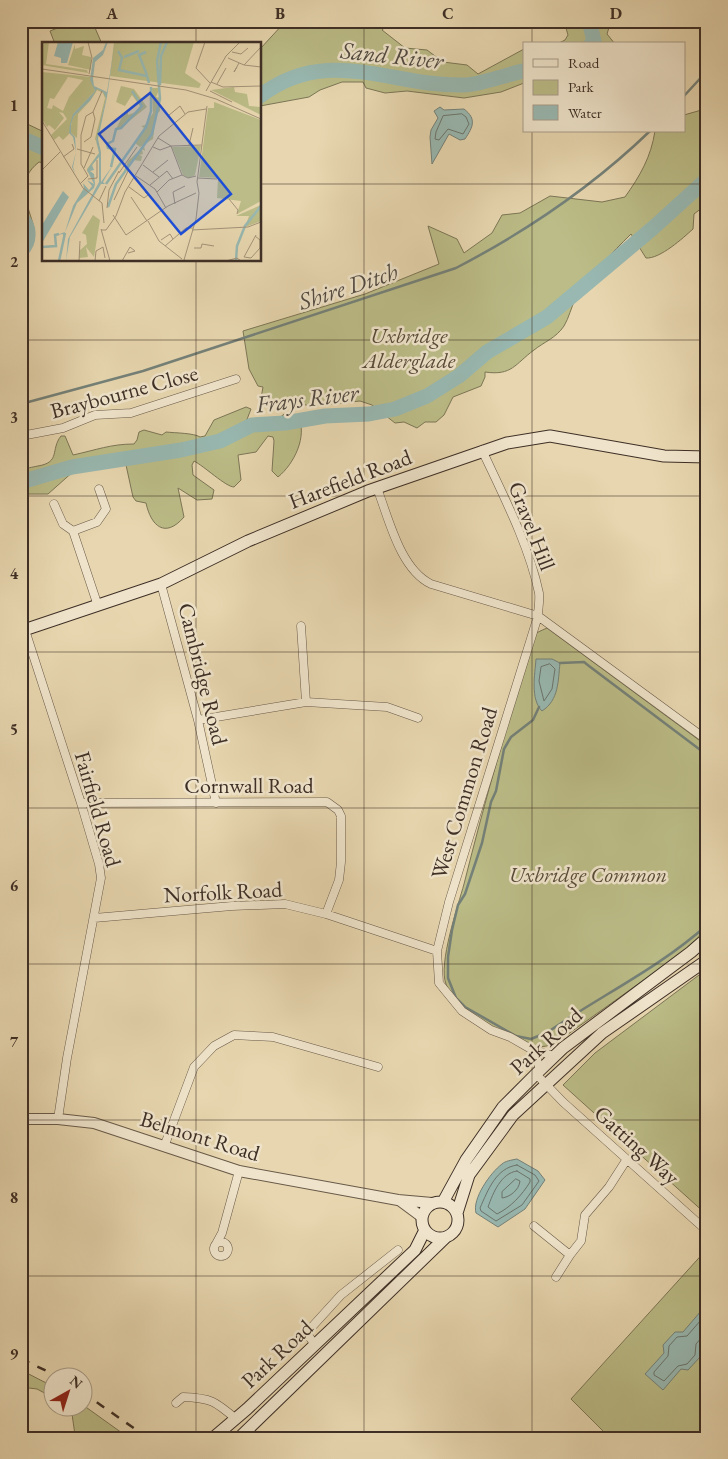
<svg xmlns="http://www.w3.org/2000/svg" width="728" height="1459" viewBox="0 0 728 1459" font-family="'EB Garamond',serif">
<rect width="100%" height="100%" fill="#e7d6af"/>
<filter id="stains"><feTurbulence type="fractalNoise" baseFrequency=".004" numOctaves="4"/><feColorMatrix values="0 0 0 0 .2 0 0 0 0 .09 0 0 0 0 .02 0 0 0 .5 -.17"/></filter>
<radialGradient id="worn" r=".72"><stop offset=".6" stop-color="#630" stop-opacity="0"/><stop offset="1" stop-color="#630" stop-opacity=".3"/></radialGradient>
<path fill="#bbbc87" stroke="#7c7656" d="M75,21H92L102,44H55L50,31Z
M289,21H412L408,27L389,24L382,30L405,48L427,50L443,62L467,65L478,74L524,49V83L501,92L464,98L407,91L385,93L366,88L363,82H342L320,90L309,97L260,106V49L284,23Z
M564,21H611L607,34L615,44H557L565,40L568,35Z
M707,106V204L694,214L693,229C683,238 660,259 646,258L631,234C612,253 590,274 576,298C571,307 569,318 564,326C556,338 544,342 534,350C515,364 512,376 485,372V377L481,386L453,397L444,415L436,422H425L417,428L404,422L395,423L372,405L360,401L311,406L291,402L260,404L263,387L258,386L249,369L243,331L365,294L439,264L428,226L457,239L464,253L492,233L502,215L520,213L550,196L602,202L625,197C640,176 651,157 655,131H684V115L705,109Z
M21,121L44,132V163L39,162C16,180 26,200 33,224L21,235Z
M246,407L251,409L246,422C260,432 273,424 284,414L298,416C308,436 294,464 278,477L272,471L274,441L273,437L268,436L256,452L238,455L241,480L234,487C226,487 204,466 194,461L192,465L193,475L214,490L212,499L197,500L178,488L184,517C165,539 151,526 146,503L136,501L133,497L126,465L98,464L75,470L48,494H27L24,497L28,506L25,510L21,508V467C27,469 32,467 38,466C61,462 50,450 61,436H65L73,455C96,450 111,444 134,444L137,440L139,432L144,430L162,435L166,432C175,433 194,433 200,437L205,436L214,420Z
M547,628L707,746V932L690,947L557,1042C537,1054 515,1040 497,1031C474,1018 456,1011 446,984C438,964 458,906 464,884C485,800 509,716 536,633Z
M707,969V1215L563,1085L595,1053Z
M707,1249V1438H610L571,1399Z
M21,1370L52,1386V1397L37,1389L21,1387Z
M83,1405L129,1438L75,1435L71,1407Z"/>
<path fill="#98b8b1" stroke="#748179" d="M440,107L444,110L464,109C477,119 473,127 465,139L460,140L449,134L432,164L430,137L431,130L438,118L434,111Z
M536,659H552L560,663C558,681 559,700 542,711C530,699 535,674 536,659Z
M517,1159L538,1171L545,1180L525,1209L498,1227L476,1213C472,1199 490,1173 502,1164C505,1161 512,1160 517,1159Z
M701,1311L707,1317V1340L700,1347L701,1356L688,1370L681,1369L663,1390L645,1374L664,1353L663,1345L675,1332H683Z"/>
<g fill="none" stroke-linecap="round" stroke-linejoin="round">
<path stroke="#6b746c" stroke-width="1" d="M462,114L466,117L469,124L463,134L448,129L439,140L435,139L436,132L443,116Z
M550,664L555,669L552,689L544,701L539,681L541,667Z
M517,1165L535,1175L539,1181L522,1205L496,1221L481,1211L480,1208C488,1190 496,1168 517,1165Z
M517,1171L530,1179V1182C522,1195 511,1207 497,1214L488,1207C493,1193 501,1173 517,1171Z
M516,1179L520,1181C519,1190 510,1197 502,1198V1192Z
M707,1320H701L687,1336L677,1337L669,1346L668,1356L654,1372V1375L664,1381L678,1366L687,1364L695,1355L696,1344L702,1337H707"/>
<path stroke="#748179" stroke-width="2.5" d="M684,96L707,71
M21,404L143,371L456,268C527,231 592,187 650,131
M560,663L584,662L589,666L707,755
M539,707L533,720L511,737L504,749L496,791L491,802L482,843L465,894L458,905L452,930L448,957V978L456,998L465,1007L516,1036L531,1039L548,1032C600,996 659,968 707,925"/>
<path stroke="#98b8b1" stroke-width="15" d="M589,21L594,41L591,44
M260,96C328,44 391,87 464,85C480,85 507,74 524,71
M21,138L44,148
M21,218C31,227 30,242 21,251
M21,482L72,467L181,450L220,441L252,425L285,423L325,416L369,414L395,409L427,396L459,376L487,352L547,317L653,228L707,179"/>
<defs>
<path id="minor" d="M21,436L63,428L95,415L131,413L236,379
M482,450C503,495 529,545 539,593C540,601 538,609 538,616L449,902L437,951L439,983L462,1011L491,1030L510,1037L531,1049L554,1056
M377,488C389,519 400,569 431,584L538,616L707,740
M54,504L63,524L73,531
M161,584L198,720L216,803
M98,606L73,531L97,522L106,509L99,489
M301,626L306,702
M25,630L81,803L99,864L101,878L67,1058L58,1119
M198,720L306,702L387,707L418,718
M81,803L327,802L338,810L341,816V862L339,880L326,914
M94,918L232,906L285,904L326,914L437,951
M534,1050L540,1070
M536,1074L563,1102L707,1231
M164,1147L194,1067L214,1046L234,1035L273,1037L378,1067
M534,1226L570,1255L581,1241L585,1215L609,1187L627,1159
M214 1249a7 7 0 1 1 14 0a7 7 0 1 1-14 0Z
M216,1244L222,1233L239,1171
M556,1277L570,1255
M315,1345L308,1335L310,1329L341,1295L398,1250
M176,1403L183,1397C211,1398 215,1401 236,1419"/>
<path id="tertiary" d="M21,1119H58L94,1123L239,1171L398,1200L432,1203
M399,1200L422,1217"/>
<path id="secondary" d="M21,631L161,584L248,541L368,491L507,443L550,436L664,456L707,457
M422 1220a18 18 0 1 1 36 0a18 18 0 1 1-36 0Z
M443,1202L466,1160L503,1107L536,1074L563,1048L691,952L707,938
M457,1213L469,1175L513,1115L602,1033L707,960
M213,1438L247,1409L415,1250L425,1230
M239,1438L446,1237"/>
</defs>
<use href="#minor" stroke="#685948" stroke-width="9"/>
<use href="#tertiary" stroke="#685948" stroke-width="12"/>
<use href="#secondary" stroke="#3e2f26" stroke-width="13"/>
<use href="#minor" stroke="#efe4cb" stroke-width="8"/>
<use href="#tertiary" stroke="#efe4cb" stroke-width="10"/>
<use href="#secondary" stroke="#efe4cb" stroke-width="11"/>
<path stroke="#3e2f26" stroke-width="2.5" stroke-dasharray="9 9" stroke-linecap="butt" d="M21,1359L58,1376
M82,1392L148,1438"/>
</g>
<path fill="none" stroke="#3e2f26" stroke-width="1" stroke-opacity="0.55" d="M196,21V44M364,21V1438M532,21V44M532,131V1438M21,184H44M260,184H707M196,260V1438M21,340H707M21,496H707M21,652H707M21,808H707M21,964H707M21,1120H707M21,1276H707"/>
<g text-anchor="middle" dominant-baseline="central" stroke-width="5" stroke-linejoin="round" paint-order="stroke">
<g font-size="22" font-style="italic" fill="#574b39" stroke="#efe4cb">
<text x="409" y="335">Uxbridge<tspan x="409" dy="25">Alderglade</tspan></text>
<text x="588" y="874">Uxbridge Common</text>
</g>
<g font-size="22" fill="#3e2f26" stroke="#efe4cb">
<text transform="translate(124 392) rotate(-15)">Braybourne Close</text>
<text transform="translate(350 479) rotate(-21)">Harefield Road</text>
<text transform="translate(532 526) rotate(69)">Gravel Hill</text>
<text transform="translate(203 674) rotate(76)">Cambridge Road</text>
<text x="249" y="785">Cornwall Road</text>
<text transform="translate(464 793) rotate(-73)">West Common Road</text>
<text transform="translate(98 809) rotate(74)">Fairfield Road</text>
<text transform="translate(223 892) rotate(-3)">Norfolk Road</text>
<text transform="translate(546 1041) rotate(-42)">Park Road</text>
<text transform="translate(200 1136) rotate(17)">Belmont Road</text>
<text transform="translate(637 1145) rotate(42)">Gatting Way</text>
<text transform="translate(277 1354) rotate(-43)">Park Road</text>
</g>
<g font-size="24" font-style="italic" fill="#504a42" stroke="#efe4cb">
<text transform="translate(392 55) rotate(6)">Sand River</text>
<text transform="translate(348 286) rotate(-18)">Shire Ditch</text>
<text transform="translate(307 398) rotate(-7)">Frays River</text>
</g>
</g>
<g transform="translate(42 42)">
<rect width="219" height="219" fill="#e7d6af"/>
<path d="M0,0H7L4,22L45,28L46,31L0,23ZM72,0H152L143,31L159,42L157,46L68,34ZM33,2V7L42,4L40,13L49,15V28L26,23ZM0,30L49,35L53,49L32,71L27,92L21,98L17,94L12,98L9,93L25,77L21,71L17,70L22,76L13,88L7,83L5,85L0,77ZM26,35L41,38L27,55L21,69L11,63L10,67L5,66L8,56L12,57ZM79,44L92,47L105,65L72,91L79,77L86,69V73L94,70L98,64L90,53L83,64L74,60ZM192,45L193,50L205,52L207,64L219,65V73L169,48ZM54,46L58,48L61,50L63,52L64,56L57,89L54,98L57,111L46,131L45,127L57,111L54,99L53,97L63,56L61,51L55,48L54,50L48,59L36,72L35,96L29,91V82L32,74L48,59ZM110,46H118L114,55L118,56V69L114,73L111,97L98,105L93,101L102,86L99,84L103,83L111,71ZM172,60L219,78V159L195,172L199,159L175,156L176,136L157,135L166,66H172ZM102,104L103,109L100,107L101,112L97,113L100,114L99,119L90,118L79,137L86,119ZM159,104L153,133L147,136L141,133L130,105ZM219,163V179L203,185L207,174H194ZM51,173L58,178L52,215L44,205L46,215L37,216V209L45,202L44,193L40,191Z" fill="#bbbc87" fill-rule="evenodd"/>
<path d="M16,0H31L25,21H19V16L12,14ZM64,0H66L61,13L53,20L51,37L52,44L65,50L73,0L65,55L56,97L59,110V140L71,123L61,140L63,142H59L28,195L24,219L26,197L57,140V115L50,123L52,128L48,129L52,132L53,142L52,146L35,161L21,195V192L15,193L23,190L31,164L42,146L41,141L47,148L50,144L45,138L52,142L45,128L57,111L54,98L64,56L61,50L55,47L48,59L32,74L29,82V91L33,95L34,110L31,125L33,131L30,125L34,110L31,95L27,91L28,82L31,72L53,49L48,38L51,16L61,8ZM21,149L27,155L0,201V183Z" fill="#98b8b1"/>
<path fill="none" stroke="#98b8b1" stroke-width="2.5" d="M76,9L80,16L77,28L105,34L107,41M104,10L97,13L105,33M82,15L97,9M118,43L119,14L125,0M69,125L73,107L66,106L65,102L71,99L74,87L79,86L100,64L90,49M64,142L104,85L109,69V45M66,165L74,142L110,92L118,57L115,19L119,0M0,205L14,204L13,193L17,192M17,219L23,191M194,219L195,204L203,184L219,164"/>
<path fill="none" stroke="#a39378" stroke-width="1" d="M46,0L50,16L47,32M163,0L154,26L168,41M190,10L199,12L206,6M186,16L202,23L219,25M202,23L219,5M195,25L192,30L197,21M0,27L144,48L174,57L219,77M169,40L181,45L219,44M175,42L184,26M164,49L184,14L198,0M168,49L190,60M51,70L60,49M126,74L138,64L143,72M0,79L41,146L60,161L62,181M116,96L129,104M42,100L49,95L53,77L51,70M147,103L151,86M129,104L140,133L146,136L154,134M111,105L118,108L129,104L160,103M35,107L53,112M21,115L32,107L30,102M101,123L117,135M42,126L51,105M0,128L18,110M111,130L126,118M77,131L95,105M94,134L113,147L124,166M156,136L175,137M46,137L55,136V118M38,142L46,134L39,122V93L44,74L51,70M108,143L125,129L131,137M87,145L102,156L106,153L103,150M115,150L127,138L140,133M89,155L105,179M187,157L196,168L195,172M72,158L87,127M57,159L64,144M133,162L131,150L143,144M65,166L67,148L77,129M71,173L84,193L126,164L154,151M106,179L117,199L140,217M59,187L68,219M59,188H64L74,174L83,150L117,94L146,70L164,67M150,188L206,185L219,180M119,198L128,192L131,197M123,204L144,186H151M152,206H159L160,202L172,204M209,216L202,215L214,193M209,216L218,206V198L213,194M142,218L154,177L157,151L155,140L165,64M37,219L38,199M53,219L54,209L61,205L63,216M80,219L88,205L93,209L86,211M184,219L195,216L199,219"/>
<path fill="#1d4ed8" fill-opacity="0.15" stroke="#1d4ed8" stroke-width="2.5" d="M108,51L189,152L139,192L57,92Z"/>
<rect width="219" height="219" fill="none" stroke="#3e2f26" stroke-width="2.5"/>
</g>
<rect width="728" height="1459" fill="none" stroke="#e7d6af" stroke-width="55"/>
<rect x="523" y="42" width="162" height="90" fill="#efe4cb" stroke="#a89c89"/>
<rect x="533" y="59" width="25" height="8" fill="#efe4cb" stroke="#a89c89"/>
<text x="568" y="68" font-size="15" fill="#3e2f26">Road</text>
<rect x="533" y="80" width="25" height="15" fill="#bbbc87" stroke="#a89c89"/>
<text x="568" y="92" font-size="15" fill="#3e2f26">Park</text>
<rect x="533" y="105" width="25" height="15" fill="#98b8b1" stroke="#a89c89"/>
<text x="568" y="118" font-size="15" fill="#3e2f26">Water</text>
<g transform="translate(68 1392) rotate(39)"><circle r="24" fill="#efe4cb" stroke="#a89c89"/>
<path d="M0-4L9 19L0 12L-9 19Z" fill="#8f2418"/>
<text y="-8" font-size="14" font-weight="bold" text-anchor="middle" fill="#3e2f26">N</text>
</g>
<rect x="28" y="28" width="672" height="1404" fill="none" stroke="#3e2f26" stroke-width="2"/>
<g font-size="16" text-anchor="middle" font-weight="bold" fill="#3e2f26">
<text x="112" y="19">A</text>
<text x="280" y="19">B</text>
<text x="448" y="19">C</text>
<text x="616" y="19">D</text>
<text x="14" y="111">1</text>
<text x="14" y="267">2</text>
<text x="14" y="423">3</text>
<text x="14" y="579">4</text>
<text x="14" y="735">5</text>
<text x="14" y="891">6</text>
<text x="14" y="1047">7</text>
<text x="14" y="1203">8</text>
<text x="14" y="1359">9</text>
</g>
<rect width="100%" height="100%" filter="url(#stains)"/>
<rect width="100%" height="100%" fill="url(#worn)"/>
</svg>
